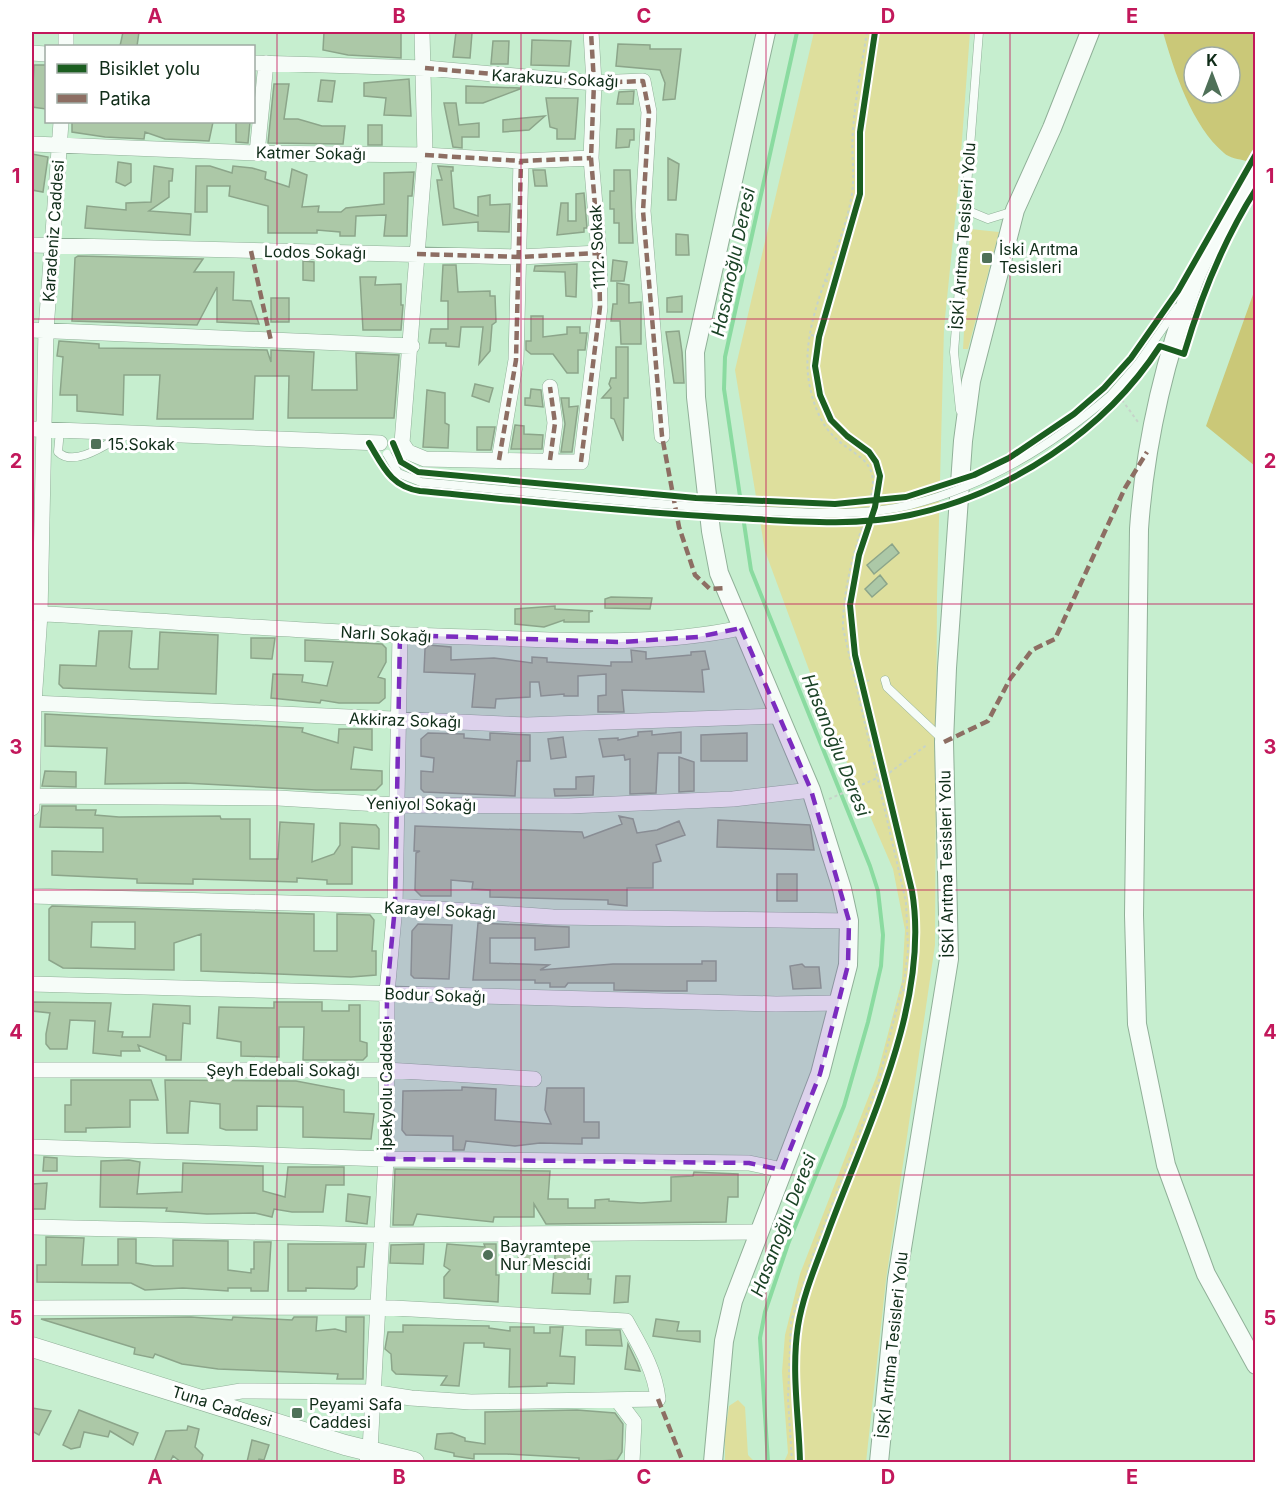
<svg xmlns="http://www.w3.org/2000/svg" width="1287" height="1494" viewBox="0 0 1287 1494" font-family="Inter,sans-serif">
<rect width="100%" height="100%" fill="#c6eecf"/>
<path fill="#dedf9d" d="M814,32H970L959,180L944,328L937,597L935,945L886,1280L866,1462H784L788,1453L782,1372L785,1335L800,1274L877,1075L902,981L905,930L893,869L822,705L765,551L735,370Z
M970,229L999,232L968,349H963Z
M738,1400L745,1407L748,1455L755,1462H725V1433L729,1406Z"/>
<path fill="#cac878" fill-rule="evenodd" d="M1163,32H1255V146L1246,161C1239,159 1229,158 1224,153C1192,126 1174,71 1163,32ZM1194,57H1230V93H1194Z
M1255,289L1256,466H1255L1206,426Z"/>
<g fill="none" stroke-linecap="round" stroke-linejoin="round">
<path stroke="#8adba0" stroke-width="4" d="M768,1462L760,1338L765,1312L788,1244L844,1106L868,1022L881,966L883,935L878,891L870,866L751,570L724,389L725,357L797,32"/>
</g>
<path fill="#acc8a7" stroke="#8ca58a" stroke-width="1.5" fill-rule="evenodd" d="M123,32H139L137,46H120Z
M324,32H401V58L348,55L323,50Z
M456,32L472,33L470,58L453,57Z
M532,40L571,41L569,66L531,65Z
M493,41H509L508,64H491Z
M618,44L650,45V49H681L675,99L663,100L665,83L660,70L616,66Z
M34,65H46V109L32,107Z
M409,79L411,116L384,115L386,98L364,96V83Z
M321,80L335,81L332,102L318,101Z
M274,84H289L284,119H298L322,126H345L343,144L268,143Z
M466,86L520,88V89L483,103H466Z
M634,91L633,104H617L619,92Z
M546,98H578L575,139H557V129L550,127Z
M444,103H456L459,125L479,123V137H462V148L453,147Z
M545,116L529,130L503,132V120Z
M72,122H213L209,141L165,139L145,132L144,139L105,137L72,132Z
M236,122H250L248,143L236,142Z
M368,125H382V145H368Z
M617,129H634V140H630L629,147L616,148Z
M32,154L48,157L43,192L32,190Z
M668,158L679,164L676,200H668Z
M118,162L131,164V182L125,186L116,182Z
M154,166L173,169L172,181H169V197L149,211L191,214L190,235L85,228L87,206L126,210V203L151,202Z
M196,166H210L232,173L233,166L252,168L266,172L265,179L289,187L292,169L307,175L302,207L319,206L318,212H341L346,208L384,204V173L414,172L412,196H408L407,236H384L386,215L356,216L355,236H340V232L317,230V233H268V206L229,196L230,186H207V212H195Z
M438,166L453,167V171H451L454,208L478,216V197L490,195V205L510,204L509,232L478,231V222L443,225L437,180H442Z
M533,170H545L547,186H535Z
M614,170H630L633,243H619V223H614V209H610V191H614Z
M584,193L587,228H584V232L557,235L561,203H568V221H576V194Z
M676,234L688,235L689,255H676Z
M78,256L203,259L194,272H234L233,300L251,301L259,324L217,322V287L197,325L72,321L75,258Z
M613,260L627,262L624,281H611Z
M303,261L314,262V281L303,280Z
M577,264L576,297L566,296L565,272L534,271L535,266Z
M443,265H456L458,292L490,291V296H495L496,322L492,325L490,351L479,364L483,327H461L459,347L446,346V343H429L431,329H448V301H441Z
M360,277H376L375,285L401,284V305H403L401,330H363Z
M617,283L629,285V303L641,302V344H621L620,321H611L613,304H617Z
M682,296V312H667V298Z
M271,298H289V322H271Z
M531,316H543V337L567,334V327H580V333H587L585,350H578V373H567L553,354H531L526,350V341H531Z
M679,331L682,352L684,383H674L666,332Z
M59,341L99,344V348L267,350L271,362V350L314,352L312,390H357L356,353L399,355L394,418H288L289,376H255L253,419H157L160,375H124L123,415L77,411V395H60L63,357L57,356Z
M616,347H628V398H624L623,441L614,419L611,418V398H602L611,388L609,384L611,378H616Z
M475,384L493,388L489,402L472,396Z
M531,389L541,390L543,407L525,405V398H530Z
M427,390L445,393V423L449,425L448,448L423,447Z
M561,398H569V407L578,406L572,452H561L565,424Z
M515,425L524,426V434L543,435L542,449H511Z
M477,427H495L491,450H477Z
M892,544L899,553L874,574L867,565Z
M880,575L887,584L872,597L865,589Z
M611,597L652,598L650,609L605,608V599Z
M555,606V609L593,611L589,612V622H564V620L544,627L515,624V609Z
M99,631H132L129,667L131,669H158L160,632L218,635L216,694L63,688L59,684L60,665L96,666Z
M251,638H275L272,659L251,658Z
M305,640L382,644L386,648V662L378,677L385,679V698L379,703H339L321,700L320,703L271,698L273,674L303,675L302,682L327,686L333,662L305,661Z
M429,645L451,647V660L494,658L532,663V657L547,658V662L611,666V662H632L631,650L646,652V659L691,655V652L705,651L709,669L702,670L704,692L622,690L624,712H598V696L606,695V674L578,676V696H564V694L541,696L539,682H530V697L496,699L495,708L472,707L475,674L424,672L425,649Z
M45,714L303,728L302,732L338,743L339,729H372V750L354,747L351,769L382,771V784L376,790H316L185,783L105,784L107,748L45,746Z
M652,731V735L681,732V753H658L656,793L630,794V759L625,760L624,755L603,757L599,739L618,738V740L638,736V732Z
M428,733L464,734V738L490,740V733L530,735V761H517L515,796L424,792L421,789V771L433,772L434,758L421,756V739Z
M747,733V761H701V735Z
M563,737L566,757L551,759L548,739Z
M679,757L694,762V791L679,792Z
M45,771L76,772V787L42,786Z
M594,776L593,795L555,796L554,789H576V777Z
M42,806H76V810H96L95,815L119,817L220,816L221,819H250V859H278L280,822L314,824L312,862L334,854L340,845V823L376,825L379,829V849L352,847V884H327V880L297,878V882L193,879V884L137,883V879L52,875V851L103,852V828L40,827Z
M619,816L633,819L637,833L657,830L679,821L685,835L656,845L661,861L653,863V888H627V906L608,904V900L490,897V890L472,889L473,882L451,880V896H421L415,890L416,853L420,851H414L415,826L582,832L584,838L622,824Z
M718,820L810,825L814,850L717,847Z
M777,874H797V901H777Z
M52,906L314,914V951H337V914L370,915L374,920L372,951H376V975L351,977L201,971V934L174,943V970L63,968L49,960V909ZM92,922H135V949L91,947Z
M478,923L569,927V947L535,950V938H490V963L549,965L540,970L613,964H702V961H716V981H687V991H662L614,990V983H568L565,987H550V983H535V980H473Z
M418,924L452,925L449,979L414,978L411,975L412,931Z
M802,964L805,967H819L821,988L793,989L790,966Z
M32,1002L111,1003L108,1031L123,1032L122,1037H150L153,1004L190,1006V1024L183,1023L181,1060H166V1056L138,1045L140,1051H121V1056L93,1053L95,1021L70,1020L67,1049H50L46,1044V1034L50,1013L32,1011Z
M274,1002H322V1011H349V1005H360V1041L367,1043V1056L363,1060H303L304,1027H279V1057L241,1056V1042L217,1038L219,1007L274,1008Z
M71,1080H151L158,1100H130V1127L86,1128V1132H65V1105H71Z
M165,1080L296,1081L344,1090V1112L374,1114L371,1139L303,1137V1107L257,1106V1130H226L220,1128V1104L190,1101L188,1133H167Z
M462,1087L496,1089L495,1120L551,1124L545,1110L547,1088H584V1122H599V1138H582V1144L540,1143L515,1146L466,1141L464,1150H453V1136L406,1135L402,1130L403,1091L462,1090Z
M44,1157L57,1158V1171H43Z
M129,1160L140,1162L137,1194L182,1192L183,1163L263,1166V1191L285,1197L288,1167H344V1185H326L323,1212H292L274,1209L272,1217L255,1213L207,1214L166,1211L167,1208L100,1207L101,1161Z
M395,1169L550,1171L548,1199H568V1208H595V1200L609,1199V1201L641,1203L671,1201V1177L693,1176L694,1172L738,1174V1197H728L726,1222L546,1224L534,1204V1217H494L493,1222L417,1214L413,1225H393Z
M47,1183L45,1209H32V1184Z
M348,1194L370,1197L367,1224L346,1221Z
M46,1237L84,1238L82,1265H118V1239H136V1263L154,1266H173V1240L228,1241V1270L251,1273V1269H254V1242H271L268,1291H251V1288H228V1291L183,1288L145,1290L131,1283L37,1282V1265H46Z
M556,1243L590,1244L588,1279H591L590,1294L552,1293Z
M288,1244H366L364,1267H357V1286L354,1289L306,1288V1291H288Z
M424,1244L423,1264L390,1263L391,1245Z
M447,1244L485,1247L484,1244H496V1275H499L498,1302L444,1298V1277L450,1270L444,1266Z
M519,1244H534V1265H518Z
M616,1276H630L628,1302L614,1303Z
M191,1317L232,1320L233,1317L292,1320L294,1317H317L316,1331L335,1329L346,1332V1317H364L363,1379H337L338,1374L218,1369L182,1364L155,1354L153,1358L134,1354L135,1348L41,1319Z
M656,1319L679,1322L677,1331H700V1342L653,1336Z
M403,1325L489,1326V1328L510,1331V1327H534V1333H550V1327H563L560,1356L575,1357L574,1384L547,1383V1386L509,1387L510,1349L484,1347V1343H464L459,1386L441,1385L447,1376L396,1374L392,1370L391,1354L385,1349L386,1343L388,1332H403Z
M586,1330H620L622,1346L586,1345Z
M628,1344L637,1363L640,1371L625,1369Z
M32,1408L51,1411L39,1435L32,1431Z
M79,1410L138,1433L133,1445L110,1431L108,1437L84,1432L80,1447L71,1449L63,1445Z
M577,1410L615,1413L623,1424L622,1452L617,1460L579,1462V1458L507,1454H474V1459L454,1456V1453L435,1449L437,1434L452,1433L465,1438V1441L485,1444V1412Z
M188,1426L199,1429L195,1447L203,1455L201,1462H181L173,1456L170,1462H154L166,1431L187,1430Z
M252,1440L269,1445L264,1460L259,1459L258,1462H247Z"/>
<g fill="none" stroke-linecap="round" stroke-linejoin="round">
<defs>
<path id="service" d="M965,202L971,212L988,219L1014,211
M1111,395L1138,364L1177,308
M960,410L954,352L979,32
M60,430L58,452C74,468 107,444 123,435
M885,680L887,687L941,738"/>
<path id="minor" d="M422,32L425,155L402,443L408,452L425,459L581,462L600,307L599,253L591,158L594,83L591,32
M66,46V32
M32,53L46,54
M254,63L425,68L594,83L643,81L649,112L643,211L662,436
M32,144L257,153L425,155L521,161L591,158
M257,153L266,63
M32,245L520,257L599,253
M32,330L412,346
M32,429L380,443
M499,460L516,360L521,161
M550,460L555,423L550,387
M32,613C178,622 324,633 470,637C561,640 651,647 741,628
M32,703L527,725L779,716
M32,796L278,798L396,805L569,806L733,799L811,790
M32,808L34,703L40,614L46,330L61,122
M32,896L395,906L553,917L849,921
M32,984L776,1004L838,1003
M32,1070H386L534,1079
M32,1147L386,1159L749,1163L782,1170
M32,1227L380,1235L758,1232
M32,1308L376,1307L626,1321C640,1346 655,1370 658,1399L471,1402L411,1398L372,1392L241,1391L200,1398
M618,1401L634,1422L632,1462
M367,1462L370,1450L386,1159L387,993L395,906L400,635"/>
<path id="tertiary" d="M1256,170C1234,205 1209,243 1194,281C1164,361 1145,444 1139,529L1134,915L1137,1024L1166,1165L1206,1274L1256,1365
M713,1462L724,1341L733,1301L820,1074L848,965L849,921L842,889L811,790L719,573L711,531L696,397L695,352L766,32
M879,1462L897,1279L949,959L944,742L947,668L963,441L971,381L1015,210L1052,128L1090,32"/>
<path id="secondary" d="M32,1347L345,1445L414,1462"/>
</defs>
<use href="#service" stroke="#90b098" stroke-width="9"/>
<use href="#minor" stroke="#90b098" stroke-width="16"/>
<use href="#tertiary" stroke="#90b098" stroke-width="20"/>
<use href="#secondary" stroke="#90b098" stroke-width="21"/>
<path stroke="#c6d3c9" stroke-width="2" stroke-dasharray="3 3" stroke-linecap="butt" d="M867,32C862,64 855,98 853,131C851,152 855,173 852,194C842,255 802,312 808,375C810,393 817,416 828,430C850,458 883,455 870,501
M825,281L833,282
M811,335L819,337
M1122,400L1138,422
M862,684L869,680
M829,799L889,773L928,744
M902,990L909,991
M796,1307L802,1309
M792,1462L788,1399L791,1322L813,1255L878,1084L905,975L908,950L906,902L843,628C843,592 852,558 863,524"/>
<use href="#service" stroke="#f6fcf8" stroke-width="8"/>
<use href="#minor" stroke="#f6fcf8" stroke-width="15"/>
<use href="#tertiary" stroke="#f6fcf8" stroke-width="18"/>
<use href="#secondary" stroke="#f6fcf8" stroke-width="20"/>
<defs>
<path id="service-bridge" d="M387,454L398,473L421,482C530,492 638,504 747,510C801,512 858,518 910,505C988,485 1051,446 1111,395"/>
</defs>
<use href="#service-bridge" stroke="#90b098" stroke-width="9" stroke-linecap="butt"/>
<use href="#service-bridge" stroke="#f6fcf8" stroke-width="8"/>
<path stroke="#8d6e63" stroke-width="4.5" stroke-dasharray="9 4.5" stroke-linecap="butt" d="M425,68L594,83L643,81L649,112L643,211L662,436L679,527L695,575L710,589L725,588
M425,155L521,161L591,158
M251,251L271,341
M417,254L520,257L599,253
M499,460L516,360L521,161
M550,460L555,423L550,387
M581,462L600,307L599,253L591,158L594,83L591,32
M944,742L988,721L1010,679L1032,650L1055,639L1125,488L1147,452
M658,1399L683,1462"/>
<defs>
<path id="cycleway" d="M369,443C383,466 391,487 420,491C526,501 632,513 737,518C794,521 854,527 910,515C1009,494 1105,431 1160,346L1184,354C1201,296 1223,241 1256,189
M393,443L401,462L418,472L696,498L835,504L906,497L974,475L1009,458L1074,414L1104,388L1131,358L1178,291L1256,154
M800,1462C799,1418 791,1371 798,1326C803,1295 816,1265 827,1235C865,1131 931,1003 912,891L855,655L850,605L859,555L875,507L880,476L876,462L869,452L847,436L831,420L820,395L815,366L819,337L860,194V132L875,32"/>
</defs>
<use href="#cycleway" stroke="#fff" stroke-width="10"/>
<use href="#cycleway" stroke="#1b5e20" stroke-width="6"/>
</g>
<path fill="#7b2cbf" fill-opacity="0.2" stroke="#7b2cbf" stroke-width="4.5" stroke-dasharray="12 8" stroke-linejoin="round" d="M741,628L811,790L849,921L848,965L820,1074L782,1170L749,1163L386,1159L387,993L395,906L400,635L621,642L698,637Z"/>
<path fill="none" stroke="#c2185b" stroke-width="1.5" stroke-opacity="0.55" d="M277,32V1462M521,32V1462M766,32V1462M1010,32V1462M32,319H1256M32,604H1256M32,890H1256M32,1175H1256"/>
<g fill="#4f7058" stroke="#fff" stroke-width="2">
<rect x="981" y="252" width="12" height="12" rx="3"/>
<rect x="90" y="438" width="12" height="12" rx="3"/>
<circle cx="488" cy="1255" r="6"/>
<rect x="291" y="1407" width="12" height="12" rx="3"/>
</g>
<g text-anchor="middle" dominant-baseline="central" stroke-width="6" stroke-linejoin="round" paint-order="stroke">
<g font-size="16" fill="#0f2c18" stroke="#fff">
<text transform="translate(555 78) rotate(3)">Karakuzu Sokağı</text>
<text transform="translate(311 153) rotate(1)">Katmer Sokağı</text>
<text transform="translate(53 231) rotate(-86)">Karadeniz Caddesi</text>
<text transform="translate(963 236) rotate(-86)">İSKİ Arıtma Tesisleri Yolu</text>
<text transform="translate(597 247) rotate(-93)">1112. Sokak</text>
<text transform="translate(315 252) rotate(1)">Lodos Sokağı</text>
<text transform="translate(386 634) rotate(3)">Narlı Sokağı</text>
<text transform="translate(405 720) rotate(2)">Akkiraz Sokağı</text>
<text transform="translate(421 804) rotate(1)">Yeniyol Sokağı</text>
<text transform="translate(946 864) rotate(-91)">İSKİ Arıtma Tesisleri Yolu</text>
<text transform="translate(440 910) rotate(3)">Karayel Sokağı</text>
<text transform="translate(435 995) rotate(2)">Bodur Sokağı</text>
<text x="283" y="1070">Şeyh Edebali Sokağı</text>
<text transform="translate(386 1086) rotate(-90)">İpekyolu Caddesi</text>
<text transform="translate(892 1345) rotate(-84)">İSKİ Arıtma Tesisleri Yolu</text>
<text transform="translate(222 1406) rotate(17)">Tuna Caddesi</text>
</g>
<g font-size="16" fill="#0f2c18" stroke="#fff" text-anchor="start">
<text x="999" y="249">İski Arıtma<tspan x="999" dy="18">Tesisleri</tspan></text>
<text x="108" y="444">15.Sokak</text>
<text x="500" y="1246">Bayramtepe<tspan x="500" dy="18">Nur Mescidi</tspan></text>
<text x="309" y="1404">Peyami Safa<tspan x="309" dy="18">Caddesi</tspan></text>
</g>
<g font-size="18" font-style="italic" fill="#1b4326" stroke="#fff">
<text transform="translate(733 262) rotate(-78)">Hasanoğlu Deresi</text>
<text transform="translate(836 745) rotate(68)">Hasanoğlu Deresi</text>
<text transform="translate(783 1225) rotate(-69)">Hasanoğlu Deresi</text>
</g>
</g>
<rect width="1287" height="1494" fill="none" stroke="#ffffff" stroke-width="66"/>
<rect x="45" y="45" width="210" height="78" fill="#ffffff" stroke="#9faba3" stroke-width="1.5"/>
<rect x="57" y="64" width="30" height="9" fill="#1b5e20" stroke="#9faba3" stroke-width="1.5"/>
<text x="99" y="75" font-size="18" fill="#0f2c18">Bisiklet yolu</text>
<rect x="57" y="94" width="30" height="9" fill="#8d6e63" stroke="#9faba3" stroke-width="1.5"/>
<text x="99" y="105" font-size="18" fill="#0f2c18">Patika</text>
<g transform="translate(1212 75)"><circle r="28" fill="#ffffff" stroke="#9faba3" stroke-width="1.5"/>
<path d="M0-4.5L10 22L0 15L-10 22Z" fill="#4f7058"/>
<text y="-9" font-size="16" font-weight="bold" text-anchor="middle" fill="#0f2c18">K</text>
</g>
<rect x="33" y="33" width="1221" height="1428" fill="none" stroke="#c2185b" stroke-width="2"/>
<g font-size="20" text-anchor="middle" font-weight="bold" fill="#c2185b">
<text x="155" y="23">A</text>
<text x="399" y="23">B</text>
<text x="644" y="23">C</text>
<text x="888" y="23">D</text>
<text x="1132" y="23">E</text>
<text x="16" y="183">1</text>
<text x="1270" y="183">1</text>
<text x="16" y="468">2</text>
<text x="1270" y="468">2</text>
<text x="16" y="754">3</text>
<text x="1270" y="754">3</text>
<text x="16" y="1039">4</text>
<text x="1270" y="1039">4</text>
<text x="16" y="1325">5</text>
<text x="1270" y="1325">5</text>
<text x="155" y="1484">A</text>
<text x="399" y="1484">B</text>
<text x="644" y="1484">C</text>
<text x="888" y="1484">D</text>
<text x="1132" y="1484">E</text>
</g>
</svg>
